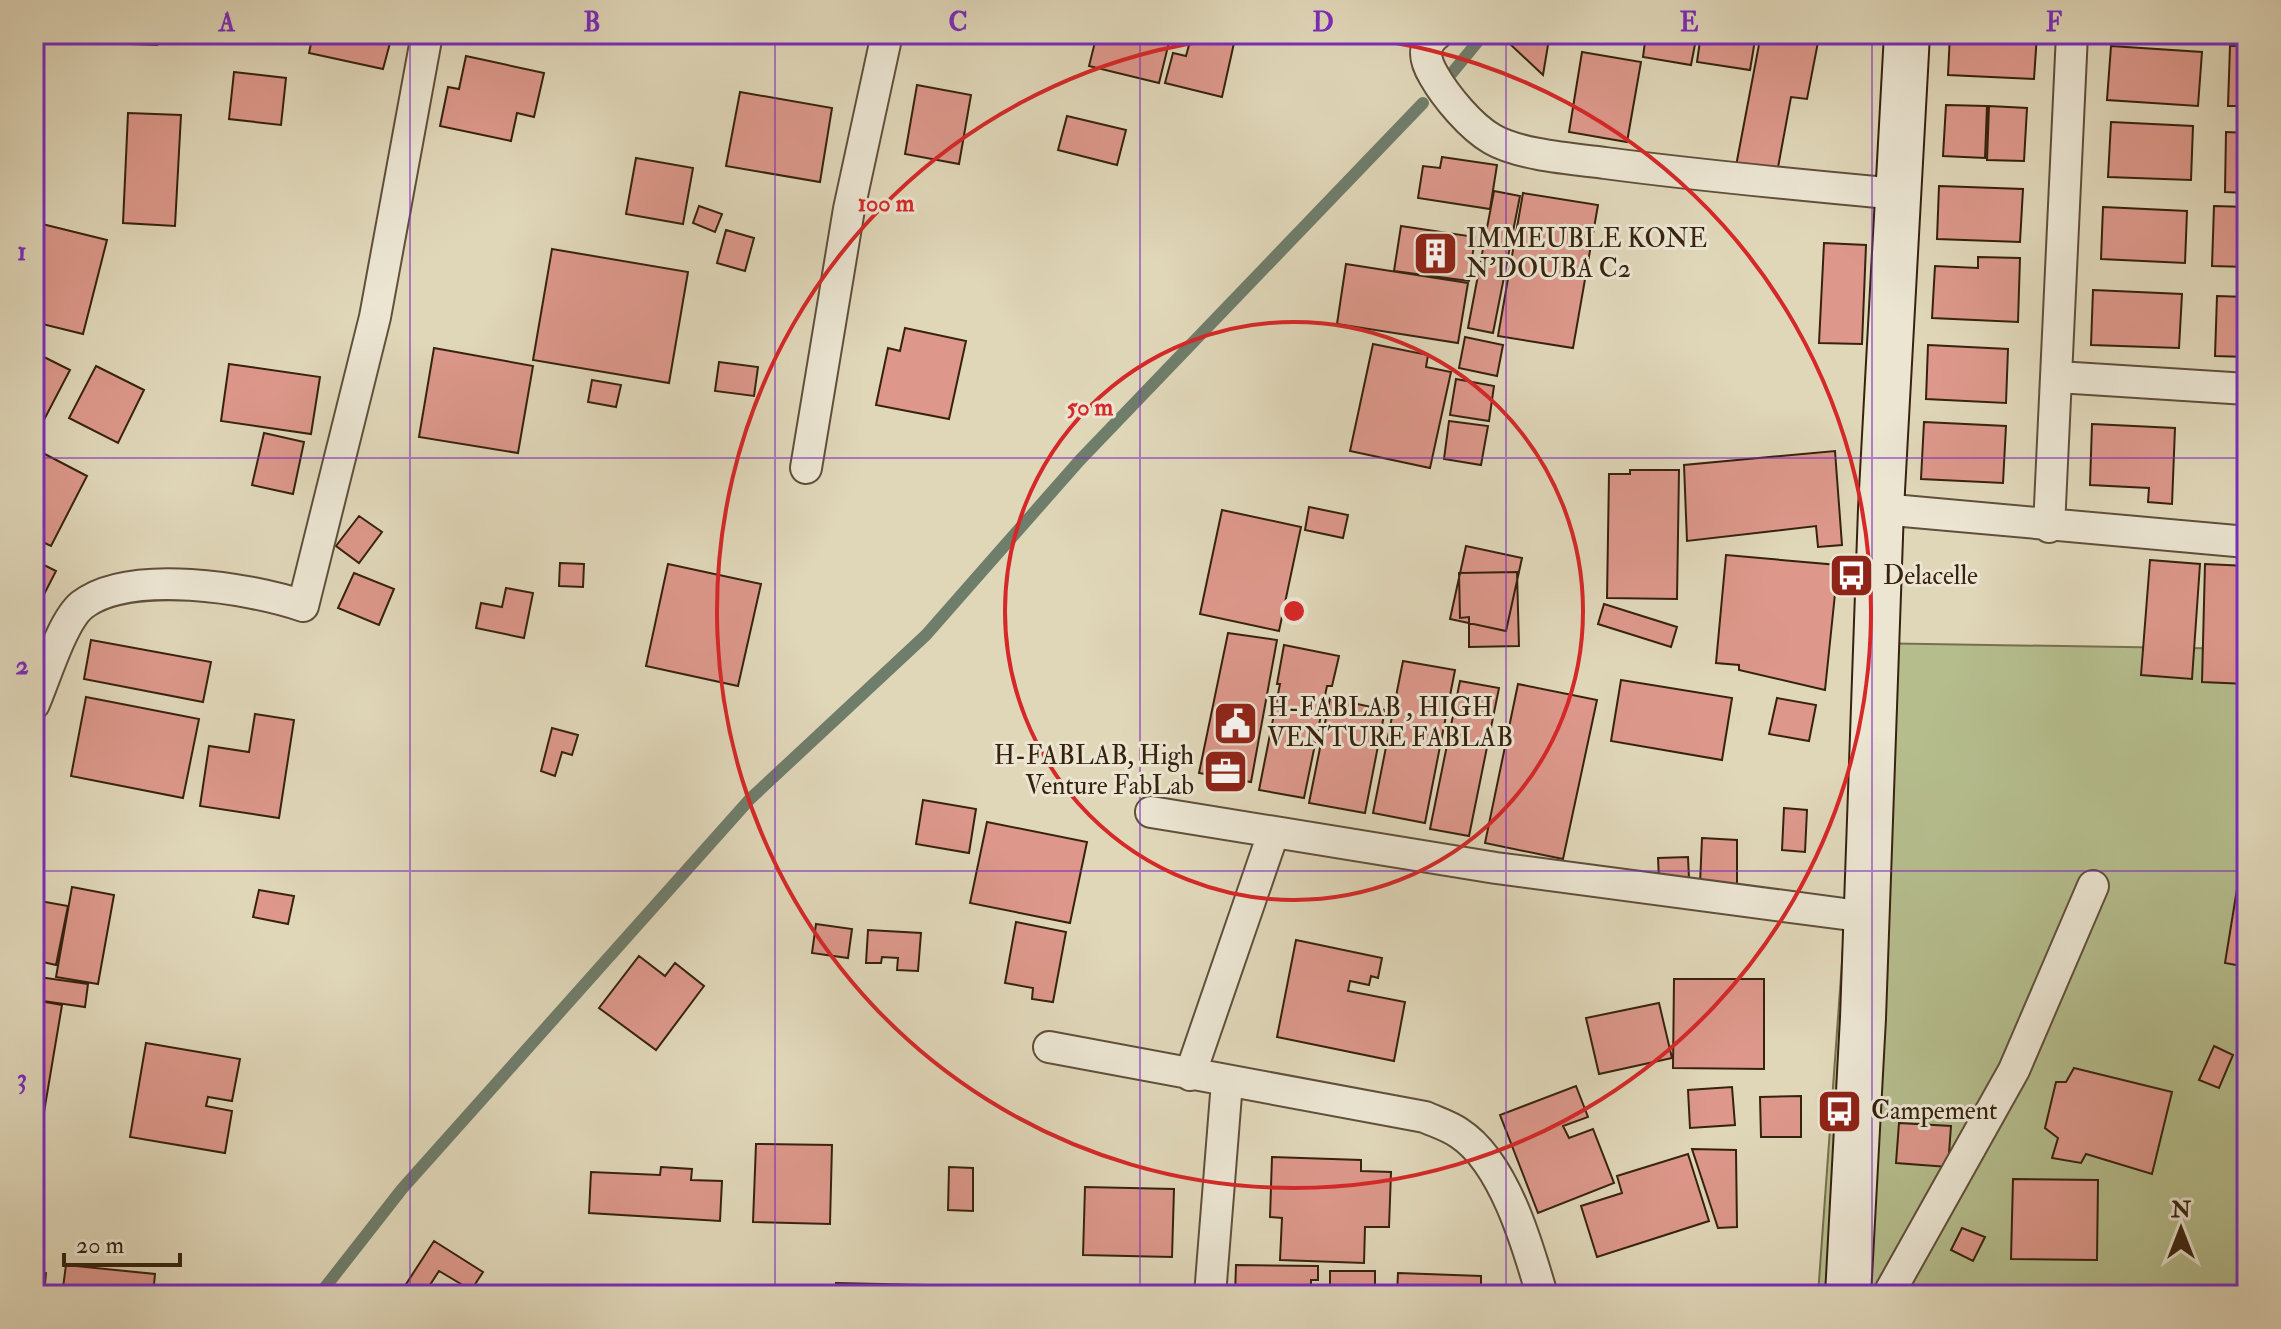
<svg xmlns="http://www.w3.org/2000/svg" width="2281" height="1329" viewBox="0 0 2281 1329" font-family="'IM FELL Double Pica',serif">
<rect width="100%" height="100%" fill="#e0d7b9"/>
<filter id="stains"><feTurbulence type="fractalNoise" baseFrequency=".0025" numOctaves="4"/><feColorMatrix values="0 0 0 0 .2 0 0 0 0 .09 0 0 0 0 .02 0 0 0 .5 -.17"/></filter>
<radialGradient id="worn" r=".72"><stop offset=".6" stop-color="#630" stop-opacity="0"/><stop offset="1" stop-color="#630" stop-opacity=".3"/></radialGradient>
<path fill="#b5bd8d" stroke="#76704e" stroke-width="2" d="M1865,643L2247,649V1295H1818Z"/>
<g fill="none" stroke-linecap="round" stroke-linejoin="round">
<path stroke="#6f7d6b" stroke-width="12" d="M1452,73L1484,34
M319,1295L402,1189L750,799L926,635L1080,460L1423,103"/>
</g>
<path fill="#dd988b" stroke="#36220f" stroke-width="2" d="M132,34H158L157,45L132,44Z
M313,34H349L390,43L383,69L309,53Z
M1097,34H1171L1159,83L1089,66Z
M1192,34H1236L1222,97L1165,83L1173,53L1186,56Z
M1521,34H1545L1549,39L1543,75L1510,44Z
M1585,34H1641L1640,44L1602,37L1601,44L1584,41Z
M1646,34H1697L1691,65L1643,57Z
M1701,34H1756L1750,70L1697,62Z
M1761,34L1819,37L1807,99L1791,97L1777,173L1736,166Z
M1950,34H2037L2034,79L1948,75Z
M2146,34H2199L2198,42L2145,40Z
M2111,46L2202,52L2198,106L2107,100Z
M2230,46H2247V106H2228Z
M1582,52L1641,62L1627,142L1569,132Z
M466,56L544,73L534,117L517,113L511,141L440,126L448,87L459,89Z
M234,72L286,78L281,125L229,119Z
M917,85L971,95L959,164L905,154Z
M740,92L832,108L820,182L726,166Z
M1946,105L1987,106L1985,158L1943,156Z
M1989,106L2027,108L2024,161L1987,160Z
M128,113L181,115L175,226L123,223Z
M1067,116L1126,130L1117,165L1058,150Z
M2111,122L2193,126L2191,180L2108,177Z
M2226,132L2247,133V193L2225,192Z
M1442,157L1497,165L1490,209L1418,198L1423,166L1440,168Z
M636,158L693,168L683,224L626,214Z
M1939,186L2023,189L2020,242L1937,239Z
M1494,191L1520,196L1493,333L1468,328Z
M1523,193L1598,205L1573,348L1498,336Z
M699,206L722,214L715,232L693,223Z
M2214,206L2247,207V267L2212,266Z
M2103,207L2187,211L2185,263L2101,259Z
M34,222L107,240L83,334L34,322Z
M1401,226L1475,237L1469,281L1394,271Z
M726,230L754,238L745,271L717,263Z
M1824,243L1866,245L1862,344L1819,343Z
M552,249L688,272L669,383L533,360Z
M1978,257L2020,258L2018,322L1932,318L1935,266L1978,268Z
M1346,264L1468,283L1458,343L1337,324Z
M2093,290L2182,294L2179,348L2091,345Z
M2217,296L2247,297V357L2215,356Z
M905,328L966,341L949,419L876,405L888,348L900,351Z
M1465,337L1503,345L1497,376L1459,368Z
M1373,344L1428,355L1426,367L1451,372L1430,468L1350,451Z
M1928,345L2008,349L2006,403L1926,399Z
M434,348L533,366L518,453L419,437Z
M34,352L70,370L34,439Z
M719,362L758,367L754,396L715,391Z
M229,364L320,377L311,434L221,421Z
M96,366L144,390L118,443L69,418Z
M1456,379L1494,386L1489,421L1450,415Z
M592,380L621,385L616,407L588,402Z
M1449,421L1488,426L1481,465L1444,459Z
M1924,422L2006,426L2003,483L1921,479Z
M2092,424L2175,428L2172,504L2148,502L2149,488L2090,485Z
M264,433L304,442L293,494L252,485Z
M39,451L87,476L51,546L34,538V461Z
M1835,451L1842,545L1818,547L1816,526L1687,541L1684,465Z
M1630,470H1679L1677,599L1607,598L1609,474H1630Z
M1309,507L1348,515L1343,538L1305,530Z
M1222,510L1301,527L1279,631L1200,614Z
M359,516L382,532L359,563L336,546Z
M1466,546L1522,558L1506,631L1450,619Z
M1726,555L1838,565L1825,690L1739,670V665L1716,663Z
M34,560L56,571L34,614Z
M2150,560L2200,564L2192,679L2141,675Z
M560,563L584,564L583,587L559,586Z
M668,564L761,584L738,686L646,666Z
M2205,564L2247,566V684L2202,682Z
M1517,572L1519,646L1469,647V617L1460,618L1459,573Z
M354,573L394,589L379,625L338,608Z
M506,588L533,593L524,638L476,628L481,603L502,607Z
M1604,604L1677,627L1671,647L1598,624Z
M1228,633L1277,640L1251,782L1199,773Z
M91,640L211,662L203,702L84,679Z
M1284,645L1339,656L1332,686H1327L1304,798L1259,790L1280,684H1277Z
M1403,661L1455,670L1425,823L1373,813Z
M1621,680L1732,698L1722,760L1611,741Z
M1460,681L1499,688L1469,836L1430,829Z
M1518,684L1597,700L1563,859L1485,843Z
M86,697L199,719L183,798L71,776Z
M1330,698L1385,710L1365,813L1309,803Z
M1777,698L1816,705L1809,741L1769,734Z
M255,714L294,720L279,818L200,806L209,746L249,752Z
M552,728L578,735L572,755L562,752L555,776L541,771Z
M923,800L976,809L969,853L916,844Z
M1784,808L1807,810L1805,852L1782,850Z
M987,822L1087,842L1070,923L970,903Z
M1702,838L1737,840V885L1700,884Z
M1688,857L1689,879H1659L1658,858Z
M72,887L114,895L98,984L56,977Z
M2237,889L2247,891V967L2225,963Z
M259,890L294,896L288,924L253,917Z
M34,900L68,906L56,965L34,960Z
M1016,922L1066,932L1053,1002L1032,999L1033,988L1005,983Z
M816,924L852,929L848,958L812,953Z
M868,930L921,933L918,971L897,970L898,958L882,957L881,963H866Z
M1296,940L1382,958L1378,978L1371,976L1369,985L1350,981L1348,991L1405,1002L1394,1061L1277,1037Z
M639,956L665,976L675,963L704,986L656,1050L599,1008Z
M39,977L88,984L85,1007L36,1000Z
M1674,979H1764V1069L1673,1068Z
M34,1000L62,1005L41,1130L34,1129Z
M1659,1003L1672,1058L1599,1074L1586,1018Z
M146,1043L240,1059L232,1101L208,1097L206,1106L232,1111L225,1153L130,1137Z
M2214,1046L2233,1055L2219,1088L2199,1080Z
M2074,1068L2172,1092L2152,1174L2086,1154L2081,1163L2052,1158L2058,1138L2045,1128L2056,1082H2066Z
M1576,1086L1588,1117L1563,1126L1569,1138L1593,1129L1614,1183L1538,1213L1500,1115Z
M1732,1087L1735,1125L1690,1128L1688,1090Z
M1801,1096V1137H1761L1760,1097Z
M1899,1123L1951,1126L1948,1167L1896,1163Z
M756,1144L832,1145L830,1224L753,1222Z
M1692,1149L1736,1150L1737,1227L1718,1228Z
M1688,1154L1709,1221L1597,1257L1581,1206L1622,1193L1617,1176Z
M1272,1157L1361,1160V1171L1391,1172L1389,1227H1365L1364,1263L1280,1260L1282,1218L1270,1217Z
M661,1167L692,1169L691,1180L722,1181L720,1221L589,1213L591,1172L660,1175Z
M949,1167L973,1168V1211L948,1210Z
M2013,1179L2098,1180L2097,1260L2011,1259Z
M1085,1187L1174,1189L1172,1257L1083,1255Z
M1962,1228L1985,1237L1973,1261L1951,1250Z
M434,1241L483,1272L468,1295H455L461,1284L439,1271L428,1288L440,1295H399Z
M66,1265L155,1274L153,1295H62Z
M1236,1265L1318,1266V1280H1311V1294L1327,1295H1235Z
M34,1271L46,1273L44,1295H34Z
M1330,1271H1375V1295H1330Z
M1398,1273L1481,1276V1295H1397Z
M836,1283L925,1285V1295H835Z
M623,1285L683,1287L682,1295H622Z"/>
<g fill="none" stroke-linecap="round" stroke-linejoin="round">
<defs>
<path id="street" d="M1437,34C1421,46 1425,61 1434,76C1446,97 1471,127 1492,139C1519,155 1574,159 1605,163C1702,176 1800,185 1898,194
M2058,377L2247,389
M806,468L849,209L887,34
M1881,509L2247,542
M2049,527L2072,34
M34,704C45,679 62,621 82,605C130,568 250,588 303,606L375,317L427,34
M1151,812L1496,868L1867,917
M1049,1047L1425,1117C1436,1122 1449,1126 1459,1133C1504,1162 1528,1246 1542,1295
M1190,1075L1273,834
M1210,1295L1227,1082
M1888,1295L2014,1070L2093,886"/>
<path id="secondary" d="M1848,1295L1863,1018L1881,509L1907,34"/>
</defs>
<use href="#street" stroke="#604f3a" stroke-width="34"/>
<use href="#secondary" stroke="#36220f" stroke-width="48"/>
<use href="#street" stroke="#ebe5d2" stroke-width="30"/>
<use href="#secondary" stroke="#ebe5d2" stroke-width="44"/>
</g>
<path fill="none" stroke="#7b2cbf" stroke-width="2" stroke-opacity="0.55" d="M410,34V1295M775,34V1295M1140,34V1295M1506,34V1295M1872,34V1295M34,458H2247M34,871H2247"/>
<g fill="none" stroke="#d62828" stroke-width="4">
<circle cx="1294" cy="611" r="289"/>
<path d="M1299 34A577 577 0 1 1 1289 34"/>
</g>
<defs>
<symbol id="building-square" viewBox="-11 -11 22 22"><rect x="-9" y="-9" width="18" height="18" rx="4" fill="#8f2418" stroke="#ebe5d2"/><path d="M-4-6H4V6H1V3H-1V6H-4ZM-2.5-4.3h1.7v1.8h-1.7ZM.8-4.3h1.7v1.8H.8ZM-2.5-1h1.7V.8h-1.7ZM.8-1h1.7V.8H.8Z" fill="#fff"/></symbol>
<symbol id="bus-square" viewBox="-11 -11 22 22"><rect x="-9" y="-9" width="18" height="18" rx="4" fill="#8f2418" stroke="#ebe5d2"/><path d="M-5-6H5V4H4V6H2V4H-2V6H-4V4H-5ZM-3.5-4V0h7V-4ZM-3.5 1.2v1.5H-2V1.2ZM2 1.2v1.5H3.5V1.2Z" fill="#fff"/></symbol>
<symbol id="civic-square" viewBox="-11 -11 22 22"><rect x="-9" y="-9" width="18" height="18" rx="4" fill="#8f2418" stroke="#ebe5d2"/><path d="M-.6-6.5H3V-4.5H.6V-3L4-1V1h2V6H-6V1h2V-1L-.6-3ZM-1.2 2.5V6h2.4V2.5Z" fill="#fff"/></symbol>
<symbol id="office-square" viewBox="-11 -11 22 22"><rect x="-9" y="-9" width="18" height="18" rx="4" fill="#8f2418" stroke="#ebe5d2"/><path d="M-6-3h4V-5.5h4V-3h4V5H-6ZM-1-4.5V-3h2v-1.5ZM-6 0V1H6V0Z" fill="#fff"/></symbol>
</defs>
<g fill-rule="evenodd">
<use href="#building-square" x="1410" y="228" width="51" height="51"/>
<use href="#bus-square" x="1826" y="550" width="51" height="51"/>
<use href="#civic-square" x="1210" y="698" width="51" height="51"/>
<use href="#office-square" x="1200" y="746" width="51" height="51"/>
<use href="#bus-square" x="1814" y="1086" width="51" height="51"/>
</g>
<g text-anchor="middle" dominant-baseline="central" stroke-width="6" stroke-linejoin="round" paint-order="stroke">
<g font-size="26" fill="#36220f" stroke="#ebe5d2" text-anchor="start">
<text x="1466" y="239">IMMEUBLE KONE<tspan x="1466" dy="30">N'DOUBA C2</tspan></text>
<text x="1883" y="576">Delacelle</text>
<text x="1267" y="708">H-FABLAB , HIGH<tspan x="1267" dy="30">VENTURE FABLAB</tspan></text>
<text x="1194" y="756" text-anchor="end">H-FABLAB, High<tspan x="1194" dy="30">Venture FabLab</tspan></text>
<text x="1871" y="1111">Campement</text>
</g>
</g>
<circle cx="1294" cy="611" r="12" fill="#d62828" stroke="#ebe5d2" stroke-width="4"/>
<g font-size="24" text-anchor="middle" font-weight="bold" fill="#d62828" stroke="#ebe5d2" stroke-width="6" stroke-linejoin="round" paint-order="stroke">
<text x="886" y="211">100 m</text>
<text x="1090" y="415">50 m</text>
</g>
<rect width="2281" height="1329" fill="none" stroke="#e0d7b9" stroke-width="88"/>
<g transform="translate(2181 1229)" stroke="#ebe5d2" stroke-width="6" paint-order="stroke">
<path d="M0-6L14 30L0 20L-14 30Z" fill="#36220f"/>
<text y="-12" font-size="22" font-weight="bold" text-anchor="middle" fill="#36220f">N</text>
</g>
<path d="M64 1253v12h116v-12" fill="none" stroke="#36220f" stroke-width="4"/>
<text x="76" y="1253" font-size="24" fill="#36220f" stroke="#ebe5d2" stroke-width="6" paint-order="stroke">20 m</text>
<rect x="44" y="44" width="2193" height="1241" fill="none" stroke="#7b2cbf" stroke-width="3"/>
<g font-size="26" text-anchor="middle" font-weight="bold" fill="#7b2cbf">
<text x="227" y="31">A</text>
<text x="592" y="31">B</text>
<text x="958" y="31">C</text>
<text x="1323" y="31">D</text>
<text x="1689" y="31">E</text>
<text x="2054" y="31">F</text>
<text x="22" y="260">1</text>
<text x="22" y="674">2</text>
<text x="22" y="1087">3</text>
</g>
<rect width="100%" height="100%" filter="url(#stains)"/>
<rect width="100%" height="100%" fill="url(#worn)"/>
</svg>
